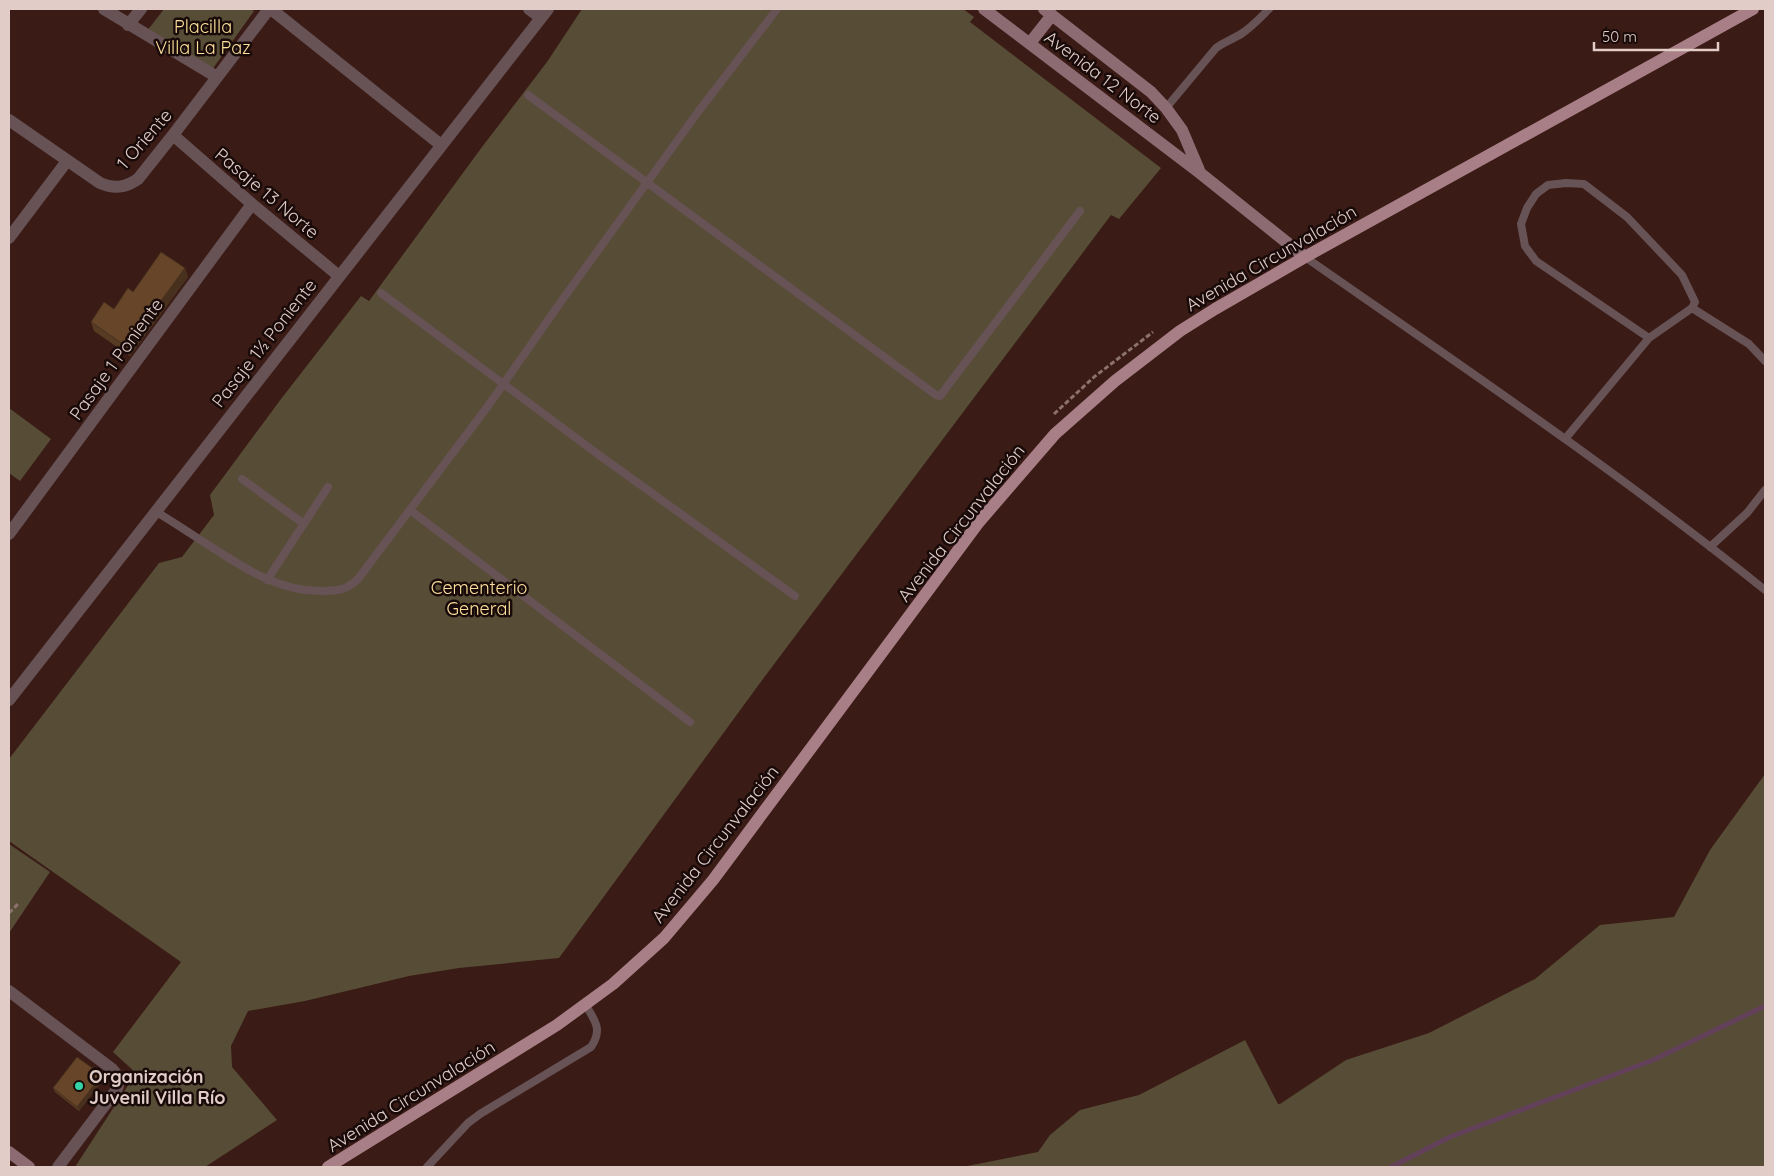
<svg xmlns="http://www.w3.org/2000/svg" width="1774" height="1176" viewBox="0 0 1774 1176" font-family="Quicksand,sans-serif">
<rect width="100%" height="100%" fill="#3a1b15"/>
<path fill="#574d36" d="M164,9H250L254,11L209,74L147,31Z
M582,9H963L974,17L970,22L1161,168L1119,219L1111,215L760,683L559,958L459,968L409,976L305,1001L248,1011L231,1046L232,1067L277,1120L205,1167H75L136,1073L113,1052L181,962L9,841V759L159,563L182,557L214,515L210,495L281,399L361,296L369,301L482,147L547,62Z
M9,408L51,439L20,481L9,473Z
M1765,774V1167H962L1038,1152L1050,1135L1080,1110L1139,1095L1245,1040L1278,1104H1280L1346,1060L1429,1033L1535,979L1600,925L1674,917L1710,850Z
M9,844L50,872L9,933Z"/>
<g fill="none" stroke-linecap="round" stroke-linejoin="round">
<path stroke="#64415a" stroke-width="5" d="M1391,1167L1450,1137L1653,1060L1765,1006"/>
<path stroke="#8c726d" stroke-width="3" stroke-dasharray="5 2.5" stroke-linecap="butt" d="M1054,414L1094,377L1153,332
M987,488L1012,459
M9,913L19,903"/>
<path stroke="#675256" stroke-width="8" d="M528,95L936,395L940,396L1080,211
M1166,108L1216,48C1224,42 1233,39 1241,34C1252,27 1260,18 1269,9
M1305,257C1460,365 1617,471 1765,590
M381,293L599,455L795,596
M1692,308L1749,344L1765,361
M1565,439L1649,338L1692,308L1695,302L1682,275L1627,217L1584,184L1566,183L1548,185L1536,194L1527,208L1521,224L1525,246L1536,261L1649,338
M242,479L304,524
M410,510L690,722
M155,511C175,523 194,536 213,548C247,570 281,592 323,591C339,590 345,591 358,579L488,406L560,303L698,112L777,9
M1710,547L1747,513L1765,490
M267,580L328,487
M427,1167L468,1123L480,1114L591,1047C603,1029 595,1021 585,1004"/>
<path stroke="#675256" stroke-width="12" d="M104,9L217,77
M271,9L441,145
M529,9L541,18
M128,25L141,9
M9,120L100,183C114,189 125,188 138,179L173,135L269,9
M173,135L252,204L339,276
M9,238L67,161
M9,534L252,204
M9,700L548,9
M9,991L112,1069C118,1075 120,1081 117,1089L58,1167"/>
<path stroke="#8c6b72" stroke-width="12" d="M984,9L1200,173L1305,257
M1044,9L1151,92L1166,108L1182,130L1199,170
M1030,43L1052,15
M9,1152L29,1167"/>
<path stroke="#a87f87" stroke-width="12" d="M328,1167L557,1025L613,984L664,938L713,880L979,522L1055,434L1115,381L1180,331L1215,309L1305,257L1753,9"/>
</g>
<path fill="#583b23" d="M185,268L188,277L130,356L94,331L91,322L114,309L133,292Z
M102,1075L103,1080L79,1111L55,1092L53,1088Z"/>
<path fill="#47301d" d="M185,268L188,277L130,356L127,347Z
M102,1075L103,1080L79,1111L77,1107Z"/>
<path fill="#664529" stroke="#47301d" d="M161,252L185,268L127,347L91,322L104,302L114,309L128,288L133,292Z
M77,1057L102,1075L77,1107L53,1088Z"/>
<circle fill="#35d4a7" stroke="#170a08" stroke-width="2" cx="79" cy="1086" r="5"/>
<g text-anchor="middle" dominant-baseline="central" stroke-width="5" stroke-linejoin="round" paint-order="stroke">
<g font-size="18" fill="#fee09c" stroke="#170a08">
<text x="203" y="26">Placilla<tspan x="203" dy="21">Villa La Paz</tspan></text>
<text x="479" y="587">Cementerio<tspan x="479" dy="21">General</tspan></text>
</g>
<g font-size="18" fill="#e1ccc7" stroke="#170a08">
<text transform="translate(1103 77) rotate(37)">Avenida 12 Norte</text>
<text transform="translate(144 139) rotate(-49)">1 Oriente</text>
<text transform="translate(267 193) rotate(40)">Pasaje 13 Norte</text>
<text transform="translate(1271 258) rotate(-30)">Avenida Circunvalación</text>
<text transform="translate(264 343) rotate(-52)">Pasaje 1½ Poniente</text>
<text transform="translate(116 359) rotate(-54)">Pasaje 1 Poniente</text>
<text transform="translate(961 523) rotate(-52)">Avenida Circunvalación</text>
<text transform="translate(715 844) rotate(-52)">Avenida Circunvalación</text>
<text transform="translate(411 1096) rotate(-32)">Avenida Circunvalación</text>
</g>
<g font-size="18" font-weight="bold" fill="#e1ccc7" stroke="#170a08" text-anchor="start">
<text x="89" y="1076">Organización<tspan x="89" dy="21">Juvenil Villa Río</tspan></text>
</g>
</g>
<rect width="1774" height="1176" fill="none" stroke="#e1ccc7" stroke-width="20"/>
<path d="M1594 42v8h124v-8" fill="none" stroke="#e1ccc7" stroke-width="2.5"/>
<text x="1602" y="42" font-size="15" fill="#e1ccc7" stroke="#170a08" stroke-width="4" paint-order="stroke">50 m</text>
</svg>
